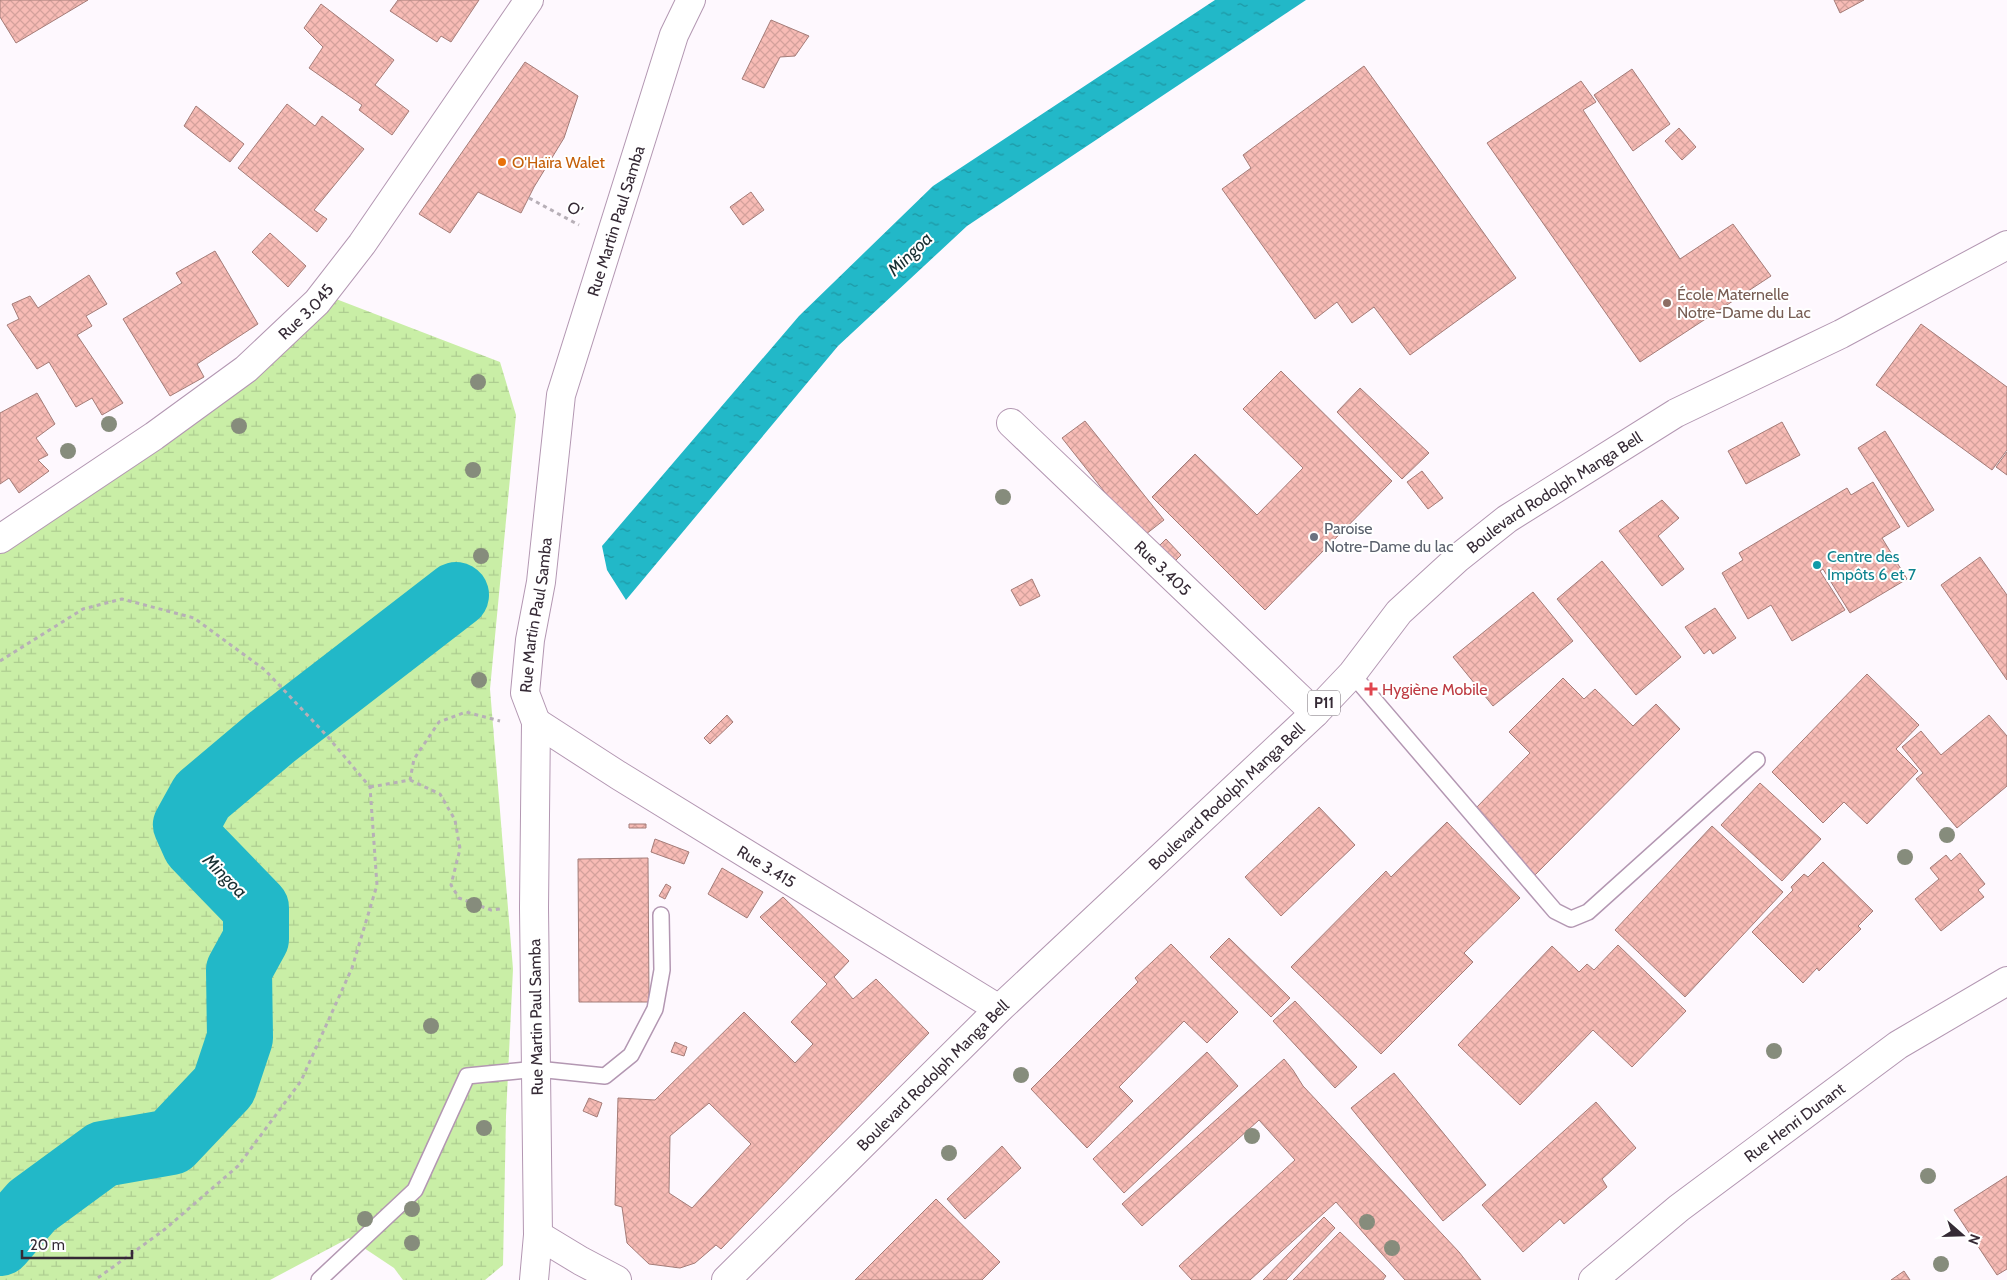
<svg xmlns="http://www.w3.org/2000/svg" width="2007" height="1280" viewBox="0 0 2007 1280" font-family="Cabin,sans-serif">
<defs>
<pattern id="wetland-marsh" width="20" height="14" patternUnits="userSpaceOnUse" patternTransform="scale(1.25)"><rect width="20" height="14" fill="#c9eea6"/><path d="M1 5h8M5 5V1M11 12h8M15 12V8" fill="none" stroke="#adcc90"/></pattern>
<pattern id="water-ripples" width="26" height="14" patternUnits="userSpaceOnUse" patternTransform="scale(1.25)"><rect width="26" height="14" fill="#22b8c8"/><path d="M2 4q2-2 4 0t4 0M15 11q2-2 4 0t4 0" fill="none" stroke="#1e96a3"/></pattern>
<pattern id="building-cross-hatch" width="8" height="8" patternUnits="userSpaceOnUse" patternTransform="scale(1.25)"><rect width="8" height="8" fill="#f7bbb5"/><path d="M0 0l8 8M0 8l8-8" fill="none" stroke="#d4a19c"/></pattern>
</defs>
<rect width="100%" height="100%" fill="#fef8fe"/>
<path fill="url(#wetland-marsh)" d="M323,294L500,362L516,415L490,689L513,969L506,1116L503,1265L485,1280H403L394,1268L349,1238L270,1280H0V539Z"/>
<path fill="url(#water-ripples)" d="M1215,0H1306L967,226L838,346L626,600L607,570L602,546L799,316L933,186Z"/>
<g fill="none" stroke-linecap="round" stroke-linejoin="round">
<path stroke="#22b8c8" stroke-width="66" d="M0,1243L32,1206L103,1154L171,1142L224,1086L240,1038L239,970L256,939V908L195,845L186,825L202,796L272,737L456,595"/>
</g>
<path fill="url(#building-cross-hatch)" stroke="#a47c78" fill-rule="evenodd" d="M0,0H88L16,43L0,17Z
M398,0H479L451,42L441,36L437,42L390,11Z
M1834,0H1864L1840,13Z
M321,4L394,60L375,85L409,111L392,135L359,110L362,105L309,68L323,47L304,28Z
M771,20L809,36L795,56L780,57L764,88L742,79Z
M525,62L578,96L564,138L534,187L521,213L478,192L450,233L419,214Z
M1364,66L1516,278L1410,355L1374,307L1352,323L1337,302L1315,319L1222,189L1251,168L1243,155Z
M1632,69L1670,124L1633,151L1594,95Z
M1581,81L1596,102L1583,110L1680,259L1733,224L1771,276L1640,362L1487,143Z
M287,104L315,126L322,116L364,149L314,210L327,219L317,232L238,168Z
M196,106L244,144L230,162L184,126Z
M1679,128L1696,147L1682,160L1665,141Z
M751,192L764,210L743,225L730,207Z
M270,233L306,266L288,287L252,252Z
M215,251L258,324L197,364L204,377L170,396L123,319L182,283L176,273Z
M89,275L107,304L86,316L92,326L77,335L123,403L102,415L92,398L76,407L49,362L37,369L7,325L19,319L12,304L30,296L38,308Z
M1921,324L2007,387V450L1992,470L1876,385Z
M1281,371L1392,481L1265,610L1152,497L1195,454L1257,515L1303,468L1243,409Z
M1360,388L1429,453L1402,479L1337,412Z
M37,393L55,424L36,438L48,455L38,460L49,471L19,493L9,478L0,484V413Z
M1085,421L1164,520L1141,538L1062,438Z
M1782,422L1800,455L1746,484L1728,451Z
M1885,431L1934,510L1908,527L1858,448Z
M2007,452V475L1996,467Z
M1422,471L1443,498L1428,509L1407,482Z
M1873,482L1900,527L1882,538L1907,579L1850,613L1823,569L1820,571L1845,610L1792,641L1771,605L1748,619L1722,573L1743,560L1739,553L1847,488L1851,495Z
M1662,500L1679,518L1658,536L1684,569L1662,586L1619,531Z
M1166,539L1181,555L1167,569L1151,554Z
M1980,557L2007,595V680L1941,585Z
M1602,561L1681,657L1636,695L1557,599Z
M1032,579L1040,596L1020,606L1011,590Z
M1533,592L1573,641L1493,706L1453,657Z
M1715,608L1736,638L1713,654L1710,649L1704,654L1685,627Z
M1867,674L1919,725L1896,749L1918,771L1867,824L1844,802L1823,823L1772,772Z
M1563,678L1584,699L1595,689L1633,726L1656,704L1680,729L1535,875L1472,812L1530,753L1509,732Z
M727,715L733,722L710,744L704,738Z
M1989,715L2007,736V786L1957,828L1916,779L1923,773L1902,747L1921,731L1941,755Z
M1760,783L1821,839L1782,881L1721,825Z
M1319,807L1355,845L1281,916L1245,877Z
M1447,822L1520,898L1464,953L1473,962L1381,1054L1291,967L1386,871L1391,877Z
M629,824H646V828H629Z
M1712,826L1783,892L1685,997L1615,930Z
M655,839L689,852L684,864L651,852Z
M1960,853L1985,884L1978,890L1984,897L1941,931L1915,899L1939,879L1930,868L1946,855L1951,861Z
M648,858L649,1002H579L578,859Z
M1823,862L1873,911L1858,926L1861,929L1819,971L1817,968L1803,983L1752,932L1793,890L1791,887L1804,874L1808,877Z
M722,868L763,892L747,918L708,894Z
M666,884L671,887L665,899L659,896Z
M783,897L849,961L834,977L853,999L876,979L929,1033L721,1249L716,1245L695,1263L680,1268L649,1264L627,1243L622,1207L615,1205L618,1098L655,1100L744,1012L795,1063L813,1044L791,1022L827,984L760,917ZM709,1103L751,1144L692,1208L669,1193L670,1136Z
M1229,938L1290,998L1271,1017L1210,957Z
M1171,944L1238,1012L1207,1043L1184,1021L1119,1087L1133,1101L1087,1148L1031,1089L1138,982L1135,978Z
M1618,945L1686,1011L1632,1067L1593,1030L1520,1105L1458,1045L1552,946L1579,972L1587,964L1594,970Z
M1295,1001L1357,1067L1335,1088L1273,1021Z
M675,1042L687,1047L684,1056L671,1052Z
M1207,1052L1238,1086L1124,1193L1093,1159Z
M1284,1059L1293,1070L1303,1086L1459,1252L1481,1280H1405L1336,1202L1250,1280H1192L1179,1266L1295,1160L1259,1120L1142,1226L1122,1204Z
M1394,1073L1486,1185L1443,1221L1351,1108Z
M589,1098L602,1103L597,1117L583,1111Z
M1596,1102L1636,1148L1602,1179L1607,1187L1564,1224L1560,1219L1523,1252L1482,1205Z
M1002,1146L1021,1168L965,1219L947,1199Z
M2007,1176V1269L1997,1275L1954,1210Z
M936,1199L1000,1262L982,1280H855Z
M1324,1217L1335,1228L1286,1280H1263Z
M1340,1232L1386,1276L1383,1280H1293Z
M1904,1271L1910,1280H1891Z"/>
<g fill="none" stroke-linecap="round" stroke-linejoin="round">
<defs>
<path id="lane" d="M1352,674L1555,911L1571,919L1588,912L1757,760
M319,1280L415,1190L467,1076L537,1069L605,1076L631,1055L655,1009L662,970L661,915"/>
<g id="street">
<path id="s1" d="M1011,423L1315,713"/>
<path id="s2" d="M0,539L154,436L246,369L317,302L362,244L529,0"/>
<path id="s3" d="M536,722L618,775L999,1009"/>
</g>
<g id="secondary">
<path id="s4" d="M534,1280L538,1235L534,908L536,722L525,693L530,640L541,582L561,395L674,35L691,0"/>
<path id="s5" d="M1593,1280L1679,1208L1898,1045L2007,981"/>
</g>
<g id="primary">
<path d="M538,1235L581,1261L617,1280"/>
<path id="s6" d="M726,1280L999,1009L1315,713L1352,674L1399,612L1458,558L1507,519L1676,413L1841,334L2007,245"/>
</g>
</defs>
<use href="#lane" stroke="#b397b2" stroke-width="18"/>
<use href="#street" stroke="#b397b2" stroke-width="30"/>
<use href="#secondary" stroke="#b397b2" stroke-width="30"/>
<use href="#primary" stroke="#b397b2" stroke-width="30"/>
<path stroke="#b7afb7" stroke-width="3" stroke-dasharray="4 4" stroke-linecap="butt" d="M529,198L579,225
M0,661L83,609L122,599L194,618L265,670L328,737L370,787L377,885L352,968L301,1081L238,1166L164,1230L95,1280
M410,780L440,794L455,820L460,849L451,885L459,898L491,910L500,909
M370,787L410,780L414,759L439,722L466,712L500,721"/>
<use href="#lane" stroke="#fff" stroke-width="15"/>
<use href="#street" stroke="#fff" stroke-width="28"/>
<use href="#secondary" stroke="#fff" stroke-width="28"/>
<use href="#primary" stroke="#fff" stroke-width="28"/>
</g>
<g fill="#868c7c">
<circle cx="478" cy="382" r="8"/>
<circle cx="109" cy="424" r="8"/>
<circle cx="239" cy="426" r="8"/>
<circle cx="68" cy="451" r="8"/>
<circle cx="473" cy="470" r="8"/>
<circle cx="1003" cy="497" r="8"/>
<circle cx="481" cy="556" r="8"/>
<circle cx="479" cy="680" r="8"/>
<circle cx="1947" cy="835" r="8"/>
<circle cx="1905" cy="857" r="8"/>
<circle cx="474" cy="905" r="8"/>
<circle cx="431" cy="1026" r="8"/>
<circle cx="1774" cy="1051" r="8"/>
<circle cx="1021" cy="1075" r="8"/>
<circle cx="484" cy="1128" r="8"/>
<circle cx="1252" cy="1136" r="8"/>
<circle cx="949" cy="1153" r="8"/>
<circle cx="1928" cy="1176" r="8"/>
<circle cx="412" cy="1209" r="8"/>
<circle cx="365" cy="1219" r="8"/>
<circle cx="1367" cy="1222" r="8"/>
<circle cx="412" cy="1243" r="8"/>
<circle cx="1392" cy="1248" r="8"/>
<circle cx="1941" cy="1264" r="8"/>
</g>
<circle fill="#e8710a" stroke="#fff" stroke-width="2" cx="502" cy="162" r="5"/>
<circle fill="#8d6e63" stroke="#fff" stroke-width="2" cx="1667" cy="303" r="5"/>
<circle fill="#6b7280" stroke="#fff" stroke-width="2" cx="1314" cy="537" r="5"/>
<circle fill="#0f9aa8" stroke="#fff" stroke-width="2" cx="1817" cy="565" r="5"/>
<path fill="#e0444e" stroke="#fff" stroke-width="2" d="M1368.5 681.5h5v5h5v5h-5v5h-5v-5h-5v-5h5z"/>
<g text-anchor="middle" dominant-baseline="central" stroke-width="4" stroke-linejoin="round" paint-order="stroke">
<rect fill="#fff" stroke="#726a72" stroke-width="1" x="1308" y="690.5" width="32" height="25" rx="4"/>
<g font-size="15" font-weight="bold" fill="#352a35">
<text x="1324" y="703">P11</text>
</g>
<g font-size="16" fill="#c56008" stroke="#fff" text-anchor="start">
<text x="512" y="162">O'Haïra Walet</text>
</g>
<g font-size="16" fill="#352a35" stroke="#fff">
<text transform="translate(575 209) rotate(29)">O'</text>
<text stroke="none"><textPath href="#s4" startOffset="1072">Rue Martin Paul Samba</textPath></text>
<text stroke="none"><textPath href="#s2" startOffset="382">Rue 3.045</textPath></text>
<text stroke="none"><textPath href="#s6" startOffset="1146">Boulevard Rodolph Manga Bell</textPath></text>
<text stroke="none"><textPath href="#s1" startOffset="210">Rue 3.405</textPath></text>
<text stroke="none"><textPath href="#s4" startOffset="668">Rue Martin Paul Samba</textPath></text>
<text stroke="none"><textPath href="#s6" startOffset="696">Boulevard Rodolph Manga Bell</textPath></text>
<text stroke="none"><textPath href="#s3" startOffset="272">Rue 3.415</textPath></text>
<text transform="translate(536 1017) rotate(-91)">Rue Martin Paul Samba</text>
<text stroke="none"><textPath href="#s6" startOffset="291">Boulevard Rodolph Manga Bell</textPath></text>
<text stroke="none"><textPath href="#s5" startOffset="256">Rue Henri Dunant</textPath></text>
</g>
<g font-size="16" fill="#785e54" stroke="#fff" text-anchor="start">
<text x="1677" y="294">École Maternelle<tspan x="1677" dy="18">Notre-Dame du Lac</tspan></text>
</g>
<g font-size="16" fill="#5b616d" stroke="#fff" text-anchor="start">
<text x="1324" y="528">Paroise<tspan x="1324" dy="18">Notre-Dame du lac</tspan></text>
</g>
<g font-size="16" fill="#0d838f" stroke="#fff" text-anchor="start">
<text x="1827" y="556">Centre des<tspan x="1827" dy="18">Impôts 6 et 7</tspan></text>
</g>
<g font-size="16" fill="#be3a42" stroke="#fff" text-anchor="start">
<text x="1382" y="689">Hygiène Mobile</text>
</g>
<g font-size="18" font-style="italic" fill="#182f32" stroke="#fff">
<text transform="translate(910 254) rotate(-44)">Mingoa</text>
<text transform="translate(225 876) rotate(45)">Mingoa</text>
</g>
</g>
<g transform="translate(1962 1235) rotate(110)" stroke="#ffffff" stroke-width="4" paint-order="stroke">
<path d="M0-4L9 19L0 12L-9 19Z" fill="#352a35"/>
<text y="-8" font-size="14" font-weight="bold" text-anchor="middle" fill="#352a35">N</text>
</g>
<path d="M22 1250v8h110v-8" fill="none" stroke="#352a35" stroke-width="2.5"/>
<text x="30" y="1250" font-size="15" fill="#352a35" stroke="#ffffff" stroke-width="4" paint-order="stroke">20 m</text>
</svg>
